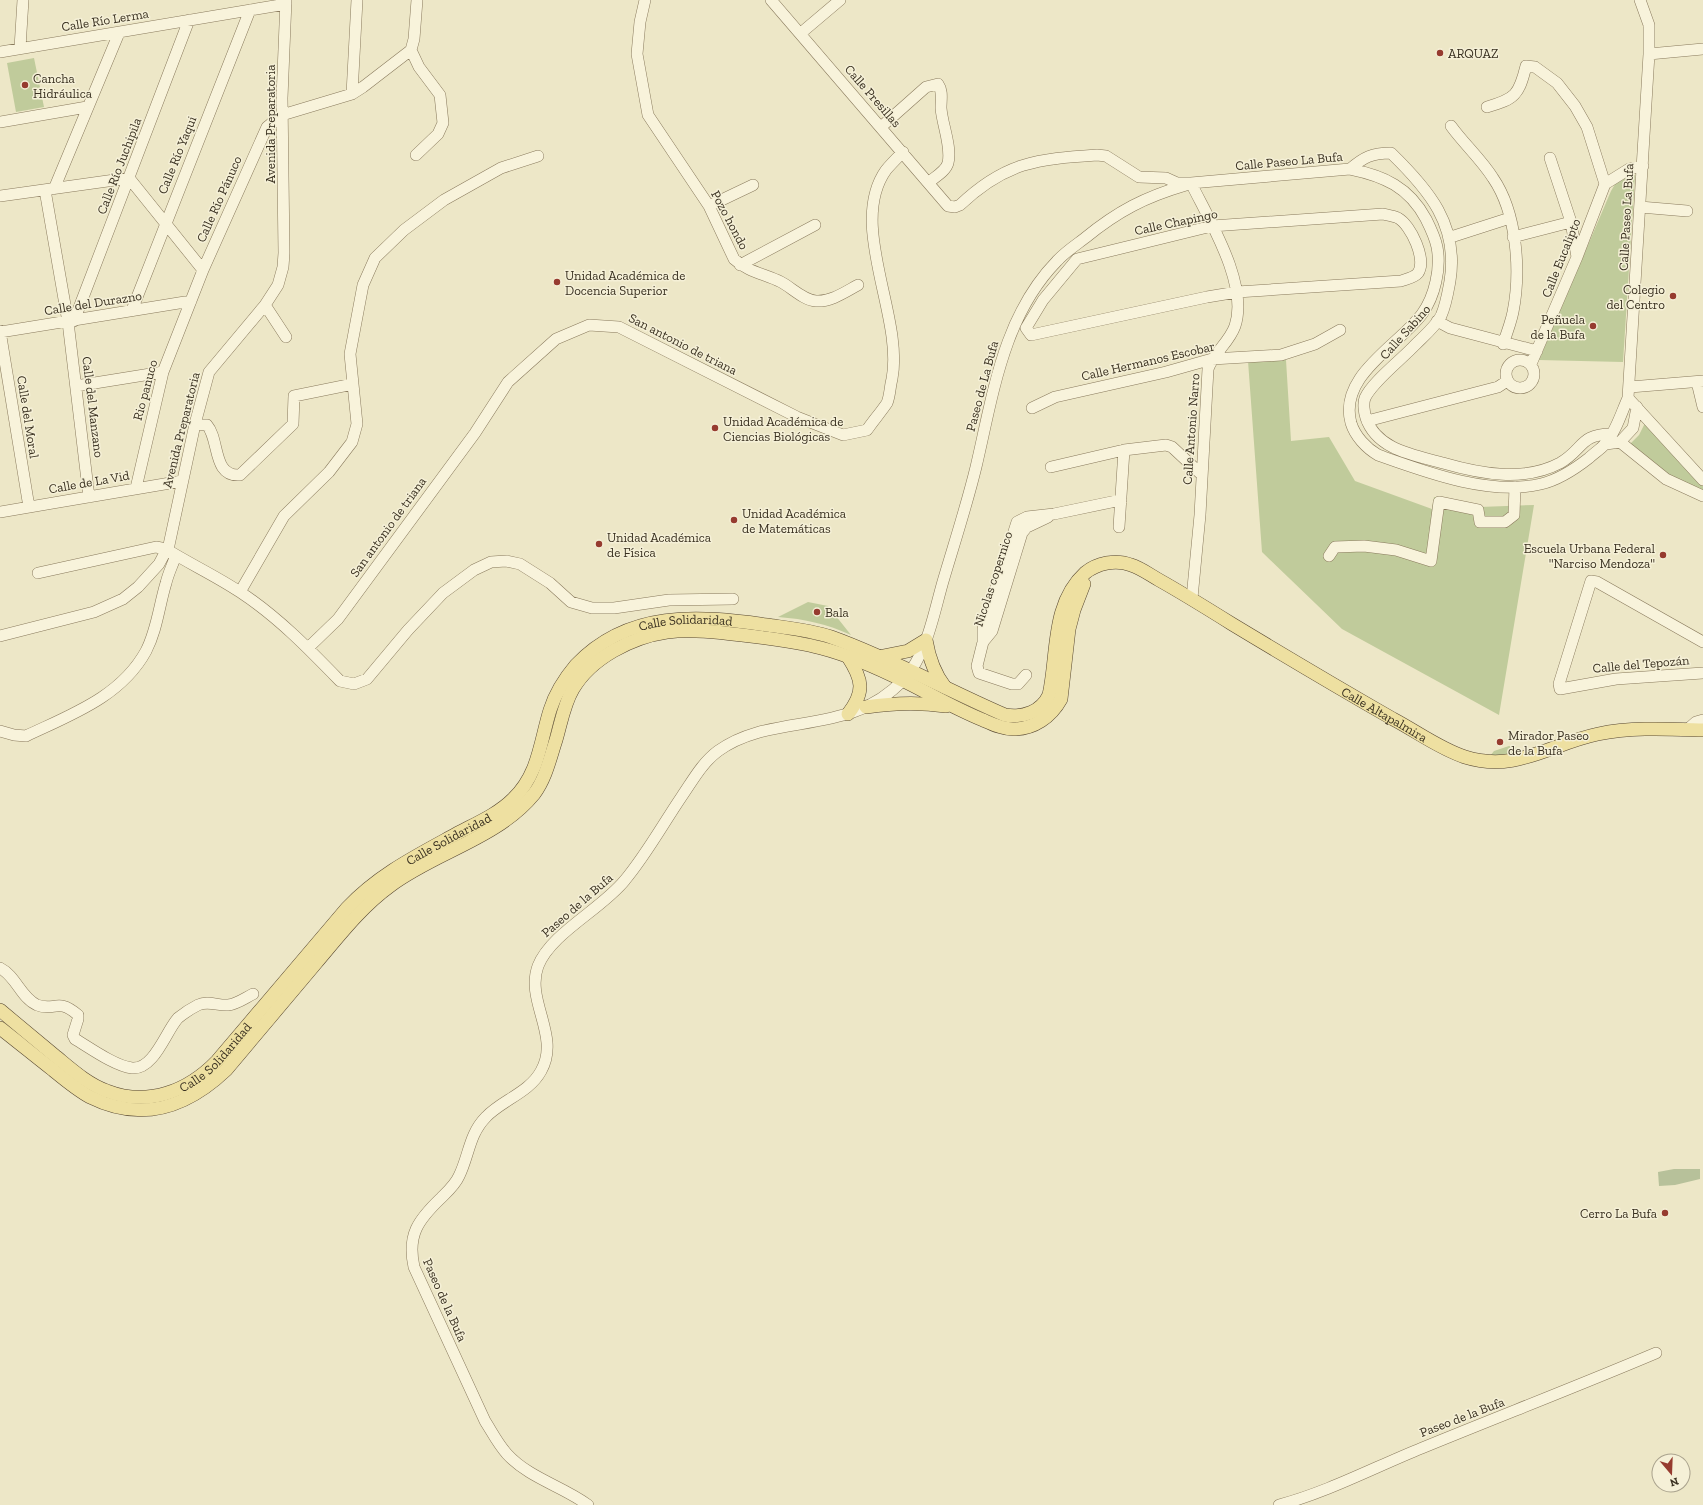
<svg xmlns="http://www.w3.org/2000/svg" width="1703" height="1505" viewBox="0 0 1703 1505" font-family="'Zilla Slab',serif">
<rect width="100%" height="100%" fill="#ede7c7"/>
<path fill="#c0cb9b" d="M34,58L44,107L16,112L7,63Z
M1627,175H1635L1623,362L1539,360L1611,191L1618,179Z
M1286,360L1291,441L1329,437L1355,481L1432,509L1434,497L1480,507L1534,505L1499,715L1342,629L1262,552L1248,361Z
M1645,423L1703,484V492L1668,475L1630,444L1639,435Z
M808,602L828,606L851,635C827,624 805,619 778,617Z
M1509,746L1515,747L1524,752L1508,755L1490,756L1494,751Z"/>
<path fill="#b7c19a" d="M1674,1169H1700V1179L1675,1185L1659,1186L1658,1172Z"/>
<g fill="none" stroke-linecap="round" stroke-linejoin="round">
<defs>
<path id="minor" d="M645,0L640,22L637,54L648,115L709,206L734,259C748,272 765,274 781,282C791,287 803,300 816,301C831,302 845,292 858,285
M771,0L948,206L955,207L960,205C1005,162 1037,159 1097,155L1106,156L1139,177L1166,178L1177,183H1191L1350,169C1384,176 1409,187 1426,219C1430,227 1435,237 1437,247C1441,268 1435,296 1422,314C1398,346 1338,376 1351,423C1355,436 1366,448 1378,455C1426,472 1489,496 1541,484C1558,480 1575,469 1589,458C1594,453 1601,449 1605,444C1615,434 1622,411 1628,398L1649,54V25L1640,0
M801,33L840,0
M20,48L23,0
M411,50L419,67L440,95L443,123L438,134L416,155
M411,50L414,39L417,0
M0,52L286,4
M1649,54L1703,49
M352,94L357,0
M1487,107C1515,99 1519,95 1526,66L1535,67L1557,83L1575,106L1587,127L1605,184L1577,257L1531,364
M0,122L87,107
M1451,126C1464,144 1481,159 1493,178C1517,213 1521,271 1513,312C1511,322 1507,333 1503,344
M881,127L926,87L938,84C943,91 941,99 941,108C942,124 952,147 948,163C946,171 935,177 929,182
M1550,158L1571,222L1577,257
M1350,169C1364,157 1372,153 1391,153C1429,190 1459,225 1450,281C1448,292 1446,305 1441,316C1435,327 1424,336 1415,345C1402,359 1372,382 1365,398C1363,403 1364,412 1366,418C1377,450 1414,455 1443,463C1481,474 1524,482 1560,463C1583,450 1580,434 1611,434
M1191,183C1209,220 1249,284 1235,326C1229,343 1214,352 1208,369L1200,515L1192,598
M1605,184L1629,169L1643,166
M54,189L119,33
M45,190L68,322L89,497
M0,196L129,178L203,270
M709,206L753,185
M1640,207L1687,211
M1383,214C1387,215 1394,216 1398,218C1411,225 1427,260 1418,273C1414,278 1406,279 1401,281L1237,292L1207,297L1031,335L1026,328L1043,300L1077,259L1212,226Z
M1451,237L1510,218
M1513,237L1571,222
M740,265L815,225
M265,305L286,337
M132,310L250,10
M74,321L189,20
M1437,321L1450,328L1537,351
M0,331L29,507
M0,332L191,301
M1506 374a14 14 0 1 1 28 0a14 14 0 1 1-28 0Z
M1697,382L1703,407
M76,386L163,372
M1630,387L1703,381
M1628,398L1703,480
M1032,408L1055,397L1166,372L1212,359L1281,355L1315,344L1340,330
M1367,421L1498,387L1507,381
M195,424L207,425C220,440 212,477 240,475L293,424L294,396L353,384
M1620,442L1633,428L1637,407
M1606,444L1620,442L1666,479L1703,496
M1051,467L1124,450L1166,445L1172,447L1202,475
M136,488L163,372L203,270L267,127L282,115L352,94L363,87L411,50
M0,512L182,481
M1119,527L1124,450
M1329,556L1335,547L1364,546L1396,550L1431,561L1439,502L1478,510L1480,522H1505L1514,515L1515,487
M38,573L156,547L166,549C190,564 216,576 240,592C278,617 309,649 340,681L354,684L367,679L408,630L443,593L474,570L491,562L506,561L520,564L550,583L571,602L592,608H614L669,600L733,599
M240,592L284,516L329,472L352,442L357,424L350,354L363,285L375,258L404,230L444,200L501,168L538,156
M0,636L94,612L123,599L138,587L159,564L169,545L195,424L209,372L265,305L278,285L283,267L284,253L282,98L286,0
M983,642L992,631L1022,533L1027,527L1048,517
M1703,642L1597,582L1591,581L1559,684L1560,689L1616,679L1703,673
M309,647L338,619L475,433L508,382L556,339L589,325L619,327L797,417L843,435L867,430C873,421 881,412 887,403C890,396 890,386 892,379C904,316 847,225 886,170C891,164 897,158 903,152
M1026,675L1018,684H1012L979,673L977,666L983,642V629L1017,522L1027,517L1054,514L1121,500
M1688,729L1696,722L1703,720
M0,731L14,735L26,736C70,715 121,697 146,651C157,630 159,606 166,583C168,574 173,564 176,555
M0,968C16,976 21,998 37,1005C55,1012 57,997 78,1015V1019L73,1035L75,1039C90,1048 115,1066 132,1068C154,1070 166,1031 178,1018C183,1014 192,1008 198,1005C208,1000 218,1006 228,1005C237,1004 245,998 253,994
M588,1505C562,1486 529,1478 507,1454C498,1444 492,1432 485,1421L414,1267C407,1235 418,1220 441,1198C448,1191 455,1185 459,1176C469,1156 469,1134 486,1117C502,1100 529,1093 541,1071C561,1036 525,1001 538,966C551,933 602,909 625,880C646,855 663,824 682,796C693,780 702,763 718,751C773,711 850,738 904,679C928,653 934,611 944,578C955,541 967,504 976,467C993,395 1003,316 1057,261C1065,252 1076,245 1085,238C1118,211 1145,197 1186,185
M1279,1505C1328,1492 1375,1467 1422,1448C1500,1416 1578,1386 1656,1353"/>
<g id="major">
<path d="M848,657C863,680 865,692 848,714"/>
<path d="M878,657L908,651L926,640C929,658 934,673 945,687"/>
<path d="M866,707C892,703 920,702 946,706"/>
<path id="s1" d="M0,1010C18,1025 36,1040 54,1055C70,1068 87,1084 107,1091C148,1107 188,1091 217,1061L347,908C379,874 418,855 458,833C477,823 498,814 513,799C539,774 540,742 550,710C555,694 565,678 576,665C628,610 698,615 767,625C788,628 810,630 831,637C890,658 947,690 1005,715C1023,718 1041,712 1049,695C1058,655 1051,604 1085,573C1097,563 1116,559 1131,565C1141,568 1150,575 1159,580C1184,594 1208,609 1232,624C1285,656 1339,688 1393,719C1416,731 1440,749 1465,757C1516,773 1550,744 1598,734C1632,727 1668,729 1703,730"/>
<path d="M0,1028C18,1042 35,1056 53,1070C64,1079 77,1090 90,1097C142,1123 186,1108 226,1070C256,1034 286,999 316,963C339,936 361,907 390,886C435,852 497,839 534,794C546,778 550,758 556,740C561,723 564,704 573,689C591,658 632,637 667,632C691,629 717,632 742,635C768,638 795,641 821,648C848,655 880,669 906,682C932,695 956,709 983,720C992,724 1002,729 1013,729C1034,729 1051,717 1061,699L1069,629L1074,610L1084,584"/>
</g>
</defs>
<use href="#minor" stroke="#897a5d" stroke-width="12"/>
<use href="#major" stroke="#574731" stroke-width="14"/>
<use href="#minor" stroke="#f8f3db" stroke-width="11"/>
<use href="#major" stroke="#eee0a1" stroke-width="13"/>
</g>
<g fill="#963b2f" stroke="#f5f0d7" stroke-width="1.5">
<circle cx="1440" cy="53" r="4"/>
<circle cx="25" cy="85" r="4"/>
<circle cx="557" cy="282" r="4"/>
<circle cx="1673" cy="296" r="4"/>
<circle cx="1593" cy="326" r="4"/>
<circle cx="715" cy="428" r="4"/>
<circle cx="734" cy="520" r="4"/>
<circle cx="599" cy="544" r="4"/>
<circle cx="1663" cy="555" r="4"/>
<circle cx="817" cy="612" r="4"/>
<circle cx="1500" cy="742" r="4"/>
<circle cx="1665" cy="1213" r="4"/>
</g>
<g text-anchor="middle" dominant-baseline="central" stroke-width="3" stroke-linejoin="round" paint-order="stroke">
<g font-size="13" fill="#393020" stroke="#f5f0d7">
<text transform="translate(105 20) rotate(-9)">Calle Río Lerma</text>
<text transform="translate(873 96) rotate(49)">Calle Presillas</text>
<text transform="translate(270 124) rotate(-90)">Avenida Preparatoria</text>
<text transform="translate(177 155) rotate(-68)">Calle Río Yaqui</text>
<text transform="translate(1289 161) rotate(-5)">Calle Paseo La Bufa</text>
<text transform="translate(119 166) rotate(-69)">Calle Río Juchipila</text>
<text transform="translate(219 199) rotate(-66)">Calle Río Pánuco</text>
<text transform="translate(1626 217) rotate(-87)">Calle Paseo La Bufa</text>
<text transform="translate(730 220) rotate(62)">Pozo hondo</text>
<text transform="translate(1176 222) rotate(-12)">Calle Chapingo</text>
<text transform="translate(1561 258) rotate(-68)">Calle Eucalipto</text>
<text transform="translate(93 303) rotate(-9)">Calle del Durazno</text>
<text transform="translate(1405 332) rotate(-48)">Calle Sabino</text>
<text transform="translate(683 344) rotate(27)">San antonio de triana</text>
<text transform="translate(1148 361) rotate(-13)">Calle Hermanos Escobar</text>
<text transform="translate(982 386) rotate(-75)">Paseo de La Bufa</text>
<text transform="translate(145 390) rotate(-75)">Rio panuco</text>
<text transform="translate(93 407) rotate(83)">Calle del Manzano</text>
<text transform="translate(28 417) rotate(81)">Calle del Moral</text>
<text transform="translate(1191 429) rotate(-86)">Calle Antonio Narro</text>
<text transform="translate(181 430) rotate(-76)">Avenida Preparatoria</text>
<text transform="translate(89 482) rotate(-10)">Calle de La Vid</text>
<text transform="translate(388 527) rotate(-54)">San antonio de triana</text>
<text transform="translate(993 579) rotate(-72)">Nicolas copernico</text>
<text stroke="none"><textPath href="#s1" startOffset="928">Calle Solidaridad</textPath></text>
<text transform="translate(1641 664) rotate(-5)">Calle del Tepozán</text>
<text stroke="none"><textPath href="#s1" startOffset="1791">Calle Altapalmira</textPath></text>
<text stroke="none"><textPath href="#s1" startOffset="580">Calle Solidaridad</textPath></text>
<text transform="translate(577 905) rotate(-41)">Paseo de la Bufa</text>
<text stroke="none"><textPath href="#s1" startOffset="257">Calle Solidaridad</textPath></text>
<text transform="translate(445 1300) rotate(66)">Paseo de la Bufa</text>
<text transform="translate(1462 1417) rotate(-21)">Paseo de la Bufa</text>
</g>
<g font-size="13" fill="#393020" stroke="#f5f0d7" text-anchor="start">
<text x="1448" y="53">ARQUAZ</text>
<text x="33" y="78">Cancha<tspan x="33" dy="15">Hidráulica</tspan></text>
<text x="565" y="275">Unidad Académica de<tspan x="565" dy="15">Docencia Superior</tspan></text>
<text x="1665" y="289" text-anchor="end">Colegio<tspan x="1665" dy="15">del Centro</tspan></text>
<text x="1585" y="319" text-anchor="end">Peñuela<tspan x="1585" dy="15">de la Bufa</tspan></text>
<text x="723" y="421">Unidad Académica de<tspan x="723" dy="15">Ciencias Biológicas</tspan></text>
<text x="742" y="513">Unidad Académica<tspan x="742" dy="15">de Matemáticas</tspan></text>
<text x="607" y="537">Unidad Académica<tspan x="607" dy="15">de Física</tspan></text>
<text x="1655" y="548" text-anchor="end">Escuela Urbana Federal<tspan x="1655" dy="15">"Narciso Mendoza"</tspan></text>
<text x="825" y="612">Bala</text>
<text x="1508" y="735">Mirador Paseo<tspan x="1508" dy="15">de la Bufa</tspan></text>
<text x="1657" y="1213" text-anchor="end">Cerro La Bufa</text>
</g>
</g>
<g transform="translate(1671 1473) rotate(161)"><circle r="19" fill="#f5f0d7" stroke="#aaa38e"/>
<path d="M0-3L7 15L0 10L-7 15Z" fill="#963b2f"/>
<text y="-6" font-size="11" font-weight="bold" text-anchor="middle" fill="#393020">N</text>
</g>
</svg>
